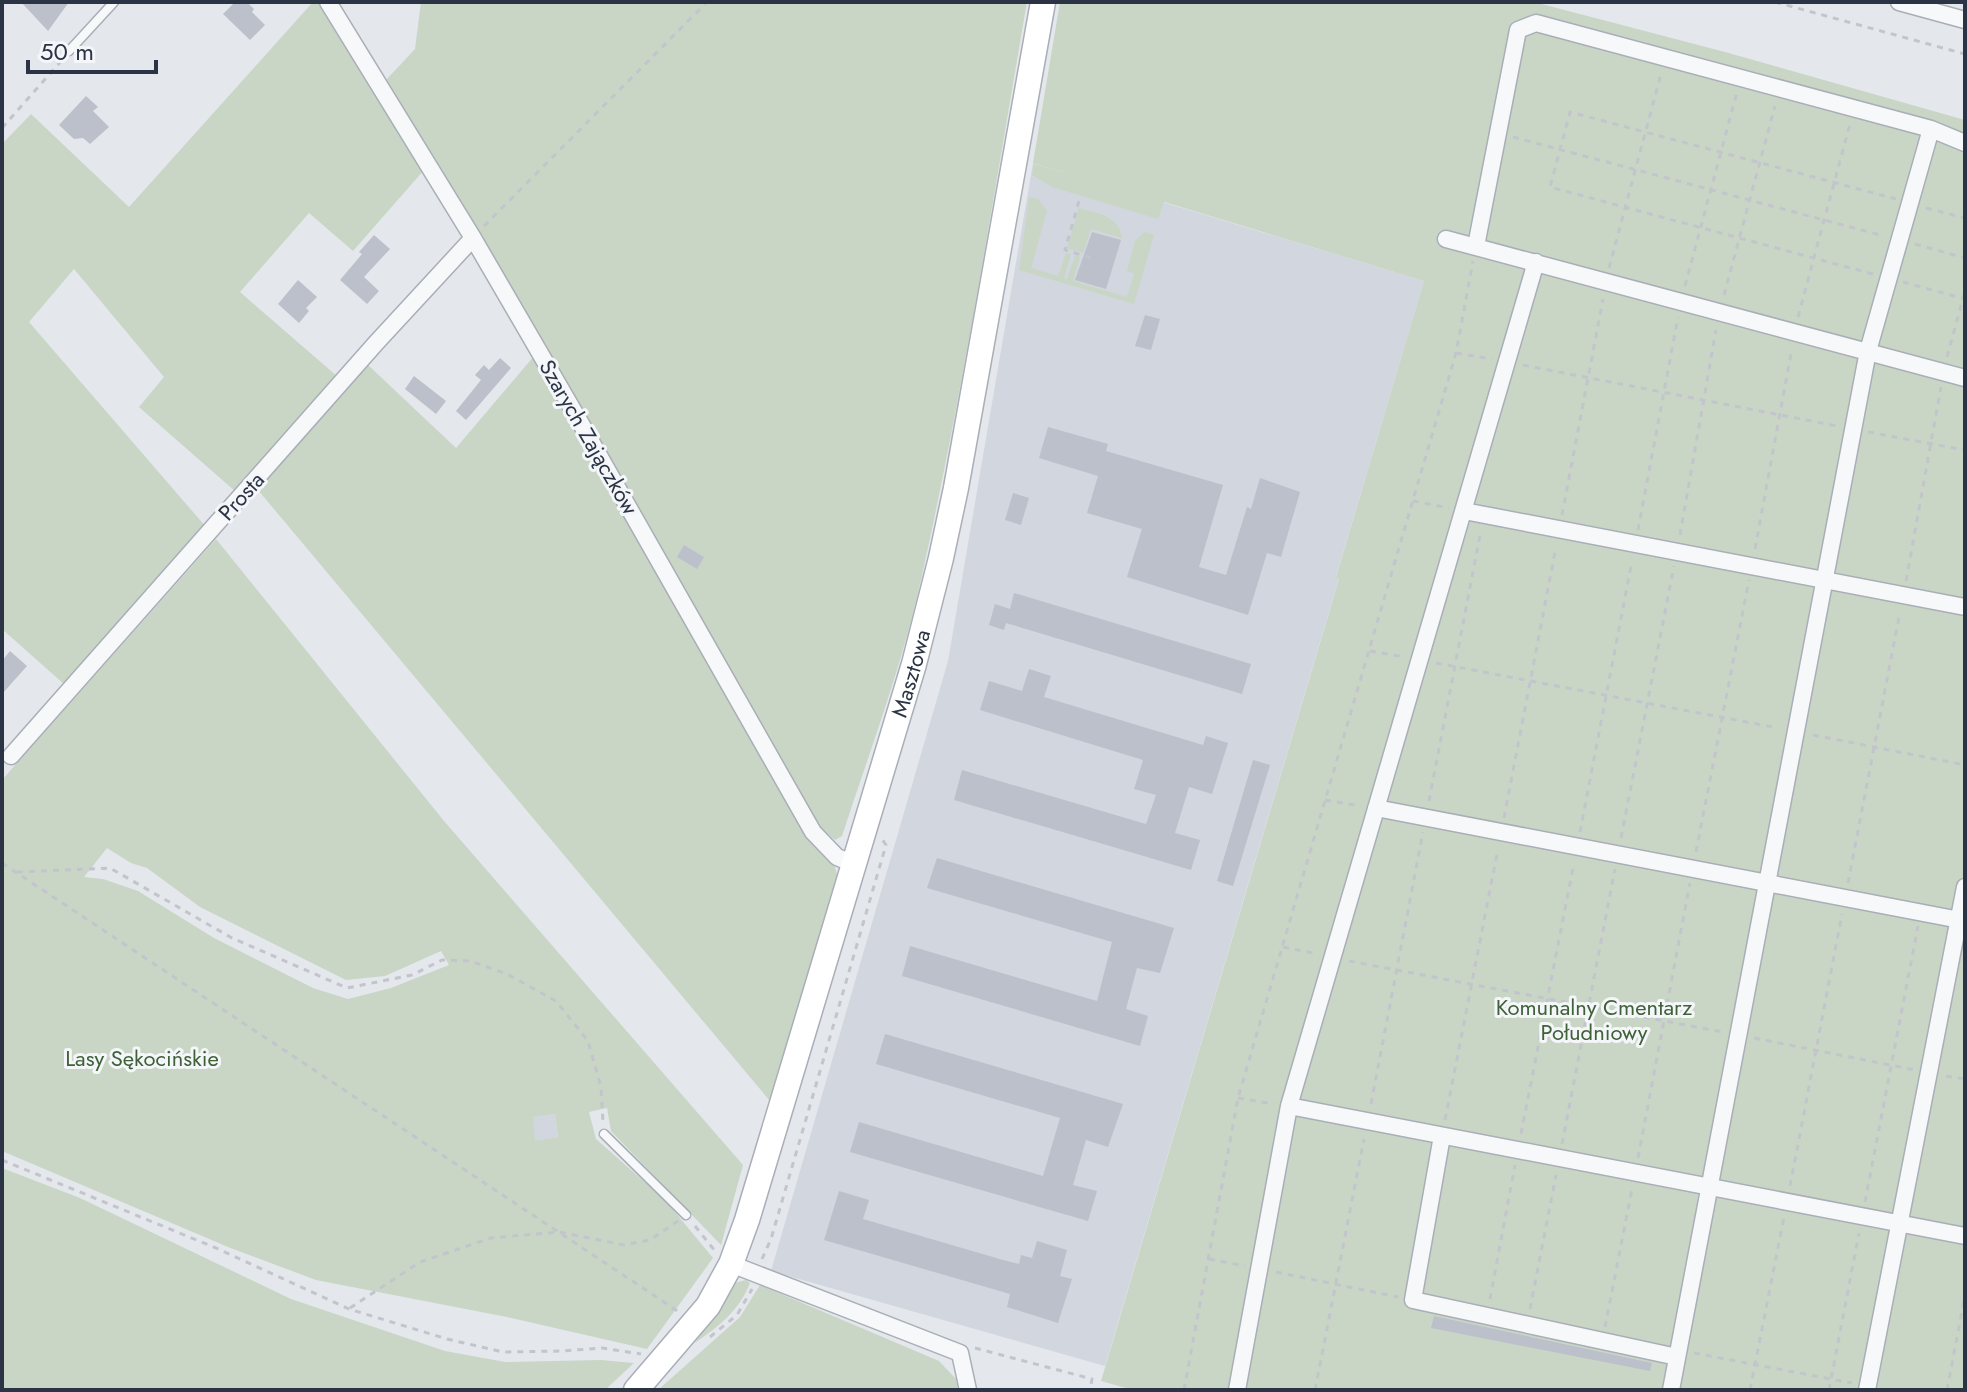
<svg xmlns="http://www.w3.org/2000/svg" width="1967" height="1392" viewBox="0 0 1967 1392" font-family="Jost,sans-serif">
<rect width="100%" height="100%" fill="#e4e7ec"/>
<path fill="#d2d6de" d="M1033,163L1424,281L1336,576L1339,578L1105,1366L771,1271L948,661Z
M555,1114L558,1139L535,1140L532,1117Z"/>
<path fill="#c9d6c5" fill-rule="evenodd" d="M313,2H321L424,170L353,251L309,213L240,292L338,377L236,492L139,407L164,377L74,269L29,322L206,527L65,685L2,629V144L31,114L129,207Z
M421,2H1027C994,193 964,386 922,575C903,664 870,750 842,836L835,840L818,826L606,450L386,80L415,49Z
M1060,2H1534L1725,52L1965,120V1390H1133L1101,1381L1339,579L1336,577L1424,281L1164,202L1158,219L1052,187L1032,175L1034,164L1078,177L1033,163Z
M1029,197L1038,199L1047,211L1031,268L1058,276L1066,253L1071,254L1064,278L1067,279L1075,255L1080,257L1073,281L1127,297L1134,274L1127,271L1135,241L1144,232L1154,235L1134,304L1019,270Z
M1079,208C1098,214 1119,215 1122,238L1091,229L1083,253L1067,248Z
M534,356L834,864L837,874L833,893L770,1101L258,490L367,364L456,448Z
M216,539L444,821L743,1165L721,1245L611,1131L607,1108L589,1112L596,1139L665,1200L713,1258L647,1349L507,1317L316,1280L228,1247L2,1151V780ZM107,848L131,863L147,868L200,907L346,980L385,976L441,951L449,965L391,988L348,999L313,988L214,938L138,891L103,879L84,877ZM555,1114L558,1138L535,1140L533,1117Z
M2,1168L80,1198L291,1299L445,1351L505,1362L601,1360L634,1363L605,1390H2Z
M746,1280L750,1283C739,1311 719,1326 695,1343L735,1283Z
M760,1285L939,1361L956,1379L958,1390H658L740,1317Z"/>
<path fill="#bbc0ca" d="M21,2H69L48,31Z
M235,2H247L254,9L252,12L265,25L250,40L223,14Z
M86,96L98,107L93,111L109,127L90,144L83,138L74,139L59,125Z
M1092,232L1121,240L1106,289L1075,280Z
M374,235L390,249L364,277L379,291L367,304L340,280L362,254L359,252Z
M298,280L317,297L306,308L309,311L299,323L278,304Z
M1145,315L1160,319L1151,350L1135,346Z
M500,358L511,368L466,420L456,411L481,380L475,375L484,365L489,370Z
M414,376L446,401L436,414L405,389Z
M1048,427L1108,444L1106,451L1223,485L1199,567L1226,575L1247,507L1251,509L1260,478L1300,492L1281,557L1267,553L1248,615L1127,577L1142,529L1087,513L1098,476L1039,458Z
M1013,493L1029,498L1021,525L1005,520Z
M684,545L704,557L697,569L677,557Z
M1014,593L1251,664L1242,694L1006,623L1004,630L989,625L995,604L1010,609Z
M10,651L27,666L2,694V661Z
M1029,669L1051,676L1044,697L1203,745L1206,736L1228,743L1212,794L1189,787L1175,833L1200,840L1191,870L954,800L962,770L1146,824L1156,795L1134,789L1143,760L980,710L989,681L1022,691Z
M1253,760L1270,765L1233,886L1217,881Z
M937,858L1174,928L1160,973L1137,968L1126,1009L1148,1016L1140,1046L902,976L910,946L1097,1001L1112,942L927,888Z
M885,1034L1123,1104L1108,1147L1086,1140L1073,1185L1097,1191L1088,1221L850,1152L859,1122L1043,1176L1060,1118L876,1064Z
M839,1191L869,1200L863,1219L1003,1260L1019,1264L1021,1255L1032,1258L1037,1241L1067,1250L1060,1276L1072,1279L1058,1323L1007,1307L1010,1294L824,1240Z
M1434,1316L1652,1363L1650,1371L1431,1328Z"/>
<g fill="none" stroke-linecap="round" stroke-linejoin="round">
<defs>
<path id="lane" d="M69,51L114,2
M604,1134L686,1215"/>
<path id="street" d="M328,2L473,238L580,422L813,832L837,857L854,864
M1899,2L1965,20
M1446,239L1965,378
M1476,246L1518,30L1536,23L1931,129L1965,143
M1464,511L1965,607
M11,756L376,343L473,238
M1376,808L1965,921
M1289,1106L1965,1236
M1442,1136L1413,1300L1677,1357
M731,1264L960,1353L968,1390
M1237,1390L1289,1106L1536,262
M1671,1390L1868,351L1931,129
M1867,1390L1965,887"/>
<g id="secondary">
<path id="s1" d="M636,1390L708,1306L731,1264L747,1220L914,664L941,558L956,488L1043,2"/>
</g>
</defs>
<use href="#lane" stroke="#a9aeb7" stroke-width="11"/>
<use href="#street" stroke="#a9aeb7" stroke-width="19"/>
<use href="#secondary" stroke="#a9aeb7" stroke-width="27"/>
<path stroke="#c2c5cb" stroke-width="3" stroke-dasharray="6 6" stroke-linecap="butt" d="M1775,2L1965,54
M2,128L62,60
M1513,137L1884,236
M1079,201L1065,250L1091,258
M1926,208L1965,218
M484,226L707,2
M1915,244L1965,258
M1609,268L1661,74
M1873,274L1550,187L1570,112L1896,199
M1903,282L1965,299
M1685,286L1737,92
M1724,295L1775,106
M1798,317L1850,124
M1456,353L1492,359
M1947,357L1965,291
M1523,365L1837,426
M1868,432L1965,450
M1413,501L1449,508
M1562,515L1603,299
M1638,530L1678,317
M1680,535L1716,330
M1755,549L1792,348
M1906,581L1941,387
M1370,651L1405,657
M1436,663L1778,728
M1813,735L1965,765
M1325,800L1361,806
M1429,801L1481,530
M1504,818L1556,547
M1580,832L1632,561
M1621,838L1674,566
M1696,852L1749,580
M2,863L679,1312
M17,872L110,868L232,938L347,988L412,975L442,960L470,961L507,974L556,1001L588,1041L601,1087L603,1122
M1848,883L1900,612
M1283,947L1318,954
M1349,961L1723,1032
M1754,1038L1915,1070
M1946,1076L1965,1079
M1238,1098L1274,1104
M1371,1104L1423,832
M1445,1120L1498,849
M1521,1134L1574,863
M1562,1144L1615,869
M1638,1158L1690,883
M2,1160L216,1248L349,1309L447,1339L503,1352L562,1351L602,1348L641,1354
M1790,1186L1842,914
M1865,1202L1918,926
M695,1226L715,1251
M762,1259L771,1239L886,845L882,839
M1209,1259L1245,1266
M1276,1272L1398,1297
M1490,1299L1515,1165
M350,1308L420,1262L491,1238L559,1232L624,1245L650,1240L678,1221
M1530,1309L1556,1175
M1605,1327L1632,1189
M710,1337L737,1315L752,1289
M975,1348L1092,1379L1090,1390
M1694,1353L1852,1383
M1184,1390L1238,1098L1456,353L1473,261
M1315,1390L1364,1139
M1750,1390L1784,1217
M1829,1390L1859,1233
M1947,1390L1965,1295"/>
<use href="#lane" stroke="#f7f8fa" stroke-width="8"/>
<use href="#street" stroke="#f7f8fa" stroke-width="16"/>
<use href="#secondary" stroke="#fff" stroke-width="24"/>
</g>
<g text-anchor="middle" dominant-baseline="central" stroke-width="6" stroke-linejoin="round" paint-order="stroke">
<g font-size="22" fill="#2b3445" stroke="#f4f6f9">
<text transform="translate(589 437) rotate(60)">Szarych Zajączków</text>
<text transform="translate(241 496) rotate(-48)">Prosta</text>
<text stroke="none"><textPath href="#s1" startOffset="776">Masztowa</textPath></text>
</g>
<g font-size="22" fill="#3f6138" stroke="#f4f6f9">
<text x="1594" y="1007">Komunalny Cmentarz<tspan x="1594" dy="25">Południowy</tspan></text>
<text x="142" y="1058">Lasy Sękocińskie</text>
</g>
</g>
<rect width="1967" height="1392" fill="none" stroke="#2b3445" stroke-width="8"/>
<path d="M28 60v12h128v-12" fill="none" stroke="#2b3445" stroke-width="4"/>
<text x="40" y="60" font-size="24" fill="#2b3445" stroke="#f4f6f9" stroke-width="6" paint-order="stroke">50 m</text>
</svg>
